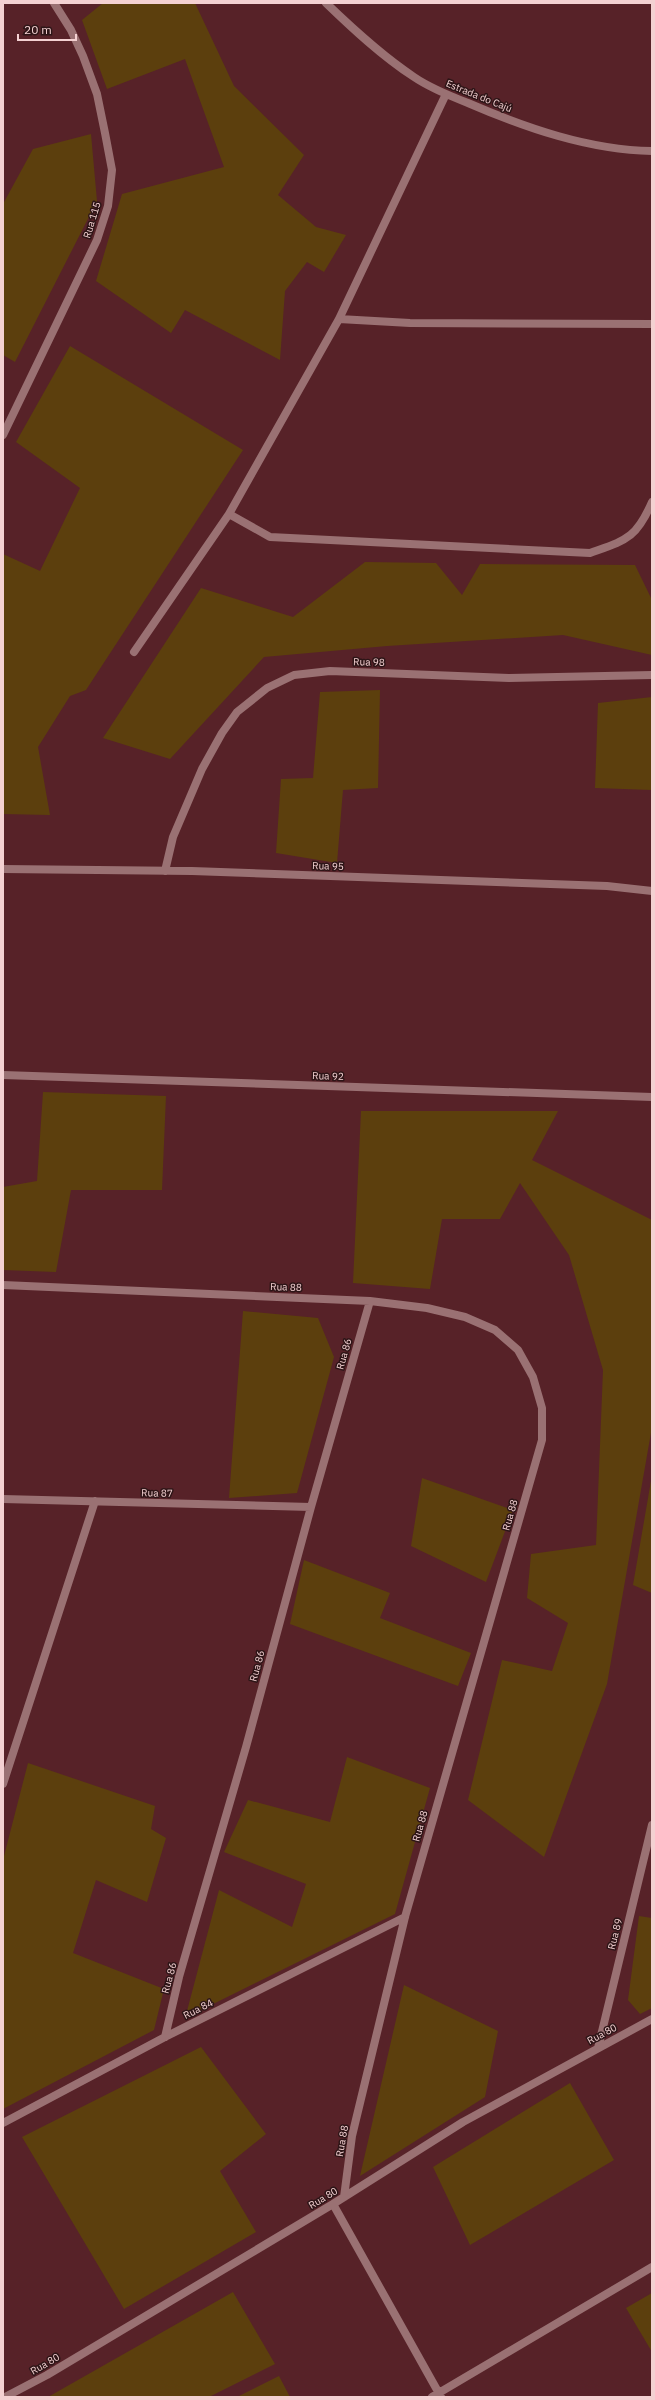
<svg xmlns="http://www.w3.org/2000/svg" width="655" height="2400" viewBox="0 0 655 2400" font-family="'IBM Plex Sans',sans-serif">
<rect width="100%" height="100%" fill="#572228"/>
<path fill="#5c3f0d" d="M103,3H195L234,86L304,155L278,195L316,227L346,235L324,272L307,262L285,291L280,360L185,310L171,333L96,281L122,194L224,167L185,59L107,89L82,20Z
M91,134L97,201L15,362L3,355V204L33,149Z
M70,346L243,450L86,690L70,696L38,747L50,815L3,814V554L40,571L80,488L16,442Z
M365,562L436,563L462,595L480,564L635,565L652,600V655L563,635L387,646L264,657L170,759L103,738L201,588L293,617Z
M380,690L378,788L343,790L337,863L276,853L281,779L313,778L320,692Z
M652,697V790L595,788L598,703Z
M43,1092L166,1096L162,1190H71L56,1272L3,1270V1187L37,1181Z
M361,1111H558L532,1160L652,1220V1427L607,1684L544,1857L468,1800L502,1660L552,1671L568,1623L527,1598L531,1554L596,1545L603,1370L569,1255L520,1183L500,1219H442L430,1289L353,1283Z
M243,1311L318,1318L334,1357L297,1493L229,1498Z
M652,1475V1593L633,1585Z
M422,1478L513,1510L486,1582L411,1546Z
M304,1560L390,1593L380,1618L471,1653L458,1686L290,1624Z
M347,1757L430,1788L395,1914L199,2011H187L219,1890L292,1927L306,1884L224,1852L248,1800L330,1822Z
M28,1763L155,1806L151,1829L166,1838L147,1902L96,1880L73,1953L164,1989L154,2030L3,2109V1860Z
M639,1916L652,1918V2008L640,2014L628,2000Z
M404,1985L498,2031L485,2097L360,2176Z
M201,2047L266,2134L220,2171L256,2232L124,2309L22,2137Z
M570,2083L614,2160L470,2245L433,2167Z
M233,2292L275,2364L209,2397H48Z
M652,2293V2352L626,2308Z
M279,2376L290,2397H237Z"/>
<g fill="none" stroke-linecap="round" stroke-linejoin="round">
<path stroke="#9a7173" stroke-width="8" d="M326,3C353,29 382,56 414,77C430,88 450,96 468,103C526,128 589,150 652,151
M339,319L410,323L652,324
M3,435L97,240L108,206L112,170L105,133L97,94L83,56L71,30L54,3
M229,514L270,537L590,553C626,540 636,539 652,502
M134,652L229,514L339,319L446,94
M3,869L192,871L607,886L652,891
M165,871L173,837L202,769L222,733L237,712L267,688L294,675L330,671L509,678L652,675
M3,1075L652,1097
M3,1285L370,1301L427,1308L465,1317L495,1330L518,1350L533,1377L542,1408V1440L405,1917L352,2136L344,2197
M3,1499L311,1507
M3,1784L95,1501
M165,2037L179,1977L246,1747L311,1507L370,1301
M598,2048L652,1825
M3,2123L165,2037L405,1917
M333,2204L441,2397
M5,2397L47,2375L333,2204L463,2122L652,2019
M432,2397L652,2267"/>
</g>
<g text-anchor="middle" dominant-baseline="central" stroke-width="3" stroke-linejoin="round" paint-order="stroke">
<g font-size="10" fill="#f4d1d2" stroke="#2d1517">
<text transform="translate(479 96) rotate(22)">Estrada do Cajú</text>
<text transform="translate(92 220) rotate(-73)">Rua 115</text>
<text transform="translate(369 662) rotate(1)">Rua 98</text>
<text transform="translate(328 866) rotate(2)">Rua 95</text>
<text transform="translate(328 1076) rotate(2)">Rua 92</text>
<text transform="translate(286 1287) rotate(2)">Rua 88</text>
<text transform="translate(344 1354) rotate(-74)">Rua 86</text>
<text transform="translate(157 1493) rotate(1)">Rua 87</text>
<text transform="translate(510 1515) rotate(-74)">Rua 88</text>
<text transform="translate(257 1666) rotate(-75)">Rua 86</text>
<text transform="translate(420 1826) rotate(-74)">Rua 88</text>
<text transform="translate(615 1934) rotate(-76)">Rua 89</text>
<text transform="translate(169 1978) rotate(-75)">Rua 86</text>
<text transform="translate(198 2009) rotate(-27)">Rua 84</text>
<text transform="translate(602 2034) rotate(-28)">Rua 80</text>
<text transform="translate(342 2141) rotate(-80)">Rua 88</text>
<text transform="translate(323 2198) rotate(-31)">Rua 80</text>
<text transform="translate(45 2364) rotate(-30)">Rua 80</text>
</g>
</g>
<rect width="655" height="2400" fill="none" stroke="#f4d1d2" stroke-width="8"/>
<path d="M18 34v6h58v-6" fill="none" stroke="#f4d1d2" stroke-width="2"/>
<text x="24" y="34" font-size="12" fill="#f4d1d2" stroke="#2d1517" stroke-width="3" paint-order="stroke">20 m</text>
</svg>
